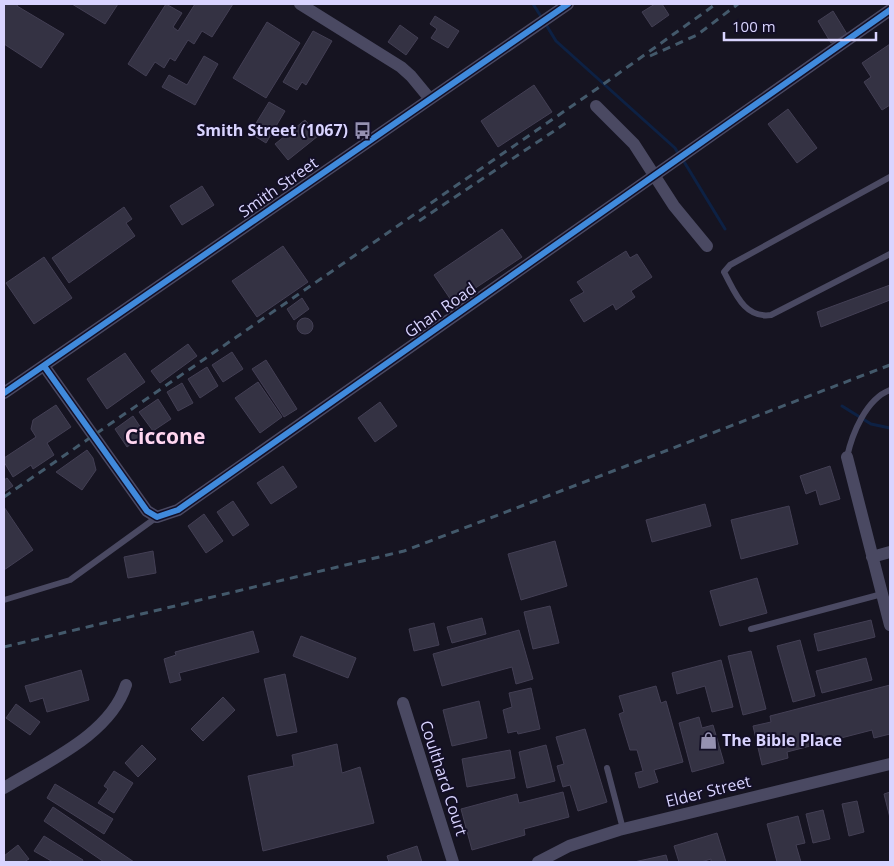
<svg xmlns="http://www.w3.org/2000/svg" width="894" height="866" viewBox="0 0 894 866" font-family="'Open Sans',sans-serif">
<rect width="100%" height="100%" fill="#161421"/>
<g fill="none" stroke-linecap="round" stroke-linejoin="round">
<path stroke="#0d2144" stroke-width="3" d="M533,4L542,18
M545,23L556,41L675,148L679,155
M683,160L725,229
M842,406L871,424L890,428"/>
</g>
<path fill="#343243" stroke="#433f54" d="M4,4H18L17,6L64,34L41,68L4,44Z
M72,4H118L105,24Z
M166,4L182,13L173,27L178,31L195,4H233L212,37L202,31L194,44L188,40L175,61L170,58L164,68L155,62L146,76L128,64Z
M655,4H662L669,15L652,27L642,12Z
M833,11L847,34L831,43L818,21Z
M435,16L459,31L448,48L431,38L437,29L430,24Z
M267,22L300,43L266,98L233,78Z
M400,25L418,38L406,55L388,42Z
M313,31L332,41L306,85L302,82L297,90L283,82Z
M890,44V105L882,110L864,82L871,77L862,63Z
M204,56L218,64L195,105L162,87L169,75L187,85Z
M534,85L552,112L498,147L481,121Z
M269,102L285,111L266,143L250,133Z
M788,109L817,148L797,163L768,124Z
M305,120L318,136L288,160L275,144Z
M202,186L214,205L182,225L170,206Z
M124,207L132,219L126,223L135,236L69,283L52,258Z
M502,229L522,257L453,303L434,275Z
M283,246L308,282L257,317L232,281Z
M626,251L630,258L637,254L652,277L631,291L635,297L616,310L613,304L584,322L570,300L584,292L577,282Z
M44,257L72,298L34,324L6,283Z
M890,285V300L821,327L817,312Z
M302,298L309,309L294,320L287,309Z
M297 326a8 8 0 1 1 16 0a8 8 0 1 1-16 0Z
M188,344L197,356L160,383L151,371Z
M232,352L243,369L223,382L212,365Z
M125,353L145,382L107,409L87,379Z
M266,360L297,409L284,417L252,369Z
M207,367L218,386L200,398L188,379Z
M258,382L282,417L260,433L235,398Z
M182,383L193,403L178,411L167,392Z
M158,399L171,419L153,431L139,412Z
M380,402L397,426L375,442L358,418Z
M56,405L71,427L47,443L54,455L33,469L31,465L13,477L4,462V458L36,437L31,429L33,420Z
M133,416L145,434L127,447L115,429Z
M87,450L93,458L96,470L82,490L56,472Z
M283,466L297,487L271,504L257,483Z
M830,466L840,499L820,505L816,490L806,494L800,476Z
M7,478L13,486L4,492V480Z
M233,501L249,525L233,536L217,512Z
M705,504L711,526L652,542L646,520Z
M789,506L798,544L741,559L731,520Z
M4,507L33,550L4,570Z
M204,514L223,541L206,553L188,526Z
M555,541L567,586L521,600L508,554Z
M153,551L156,573L128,578L124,557Z
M757,578L767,613L720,626L710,591Z
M550,606L559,643L533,649L524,612Z
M482,618L486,634L452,643L447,627Z
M871,620L875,637L818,651L814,634Z
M434,623L439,645L414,651L409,629Z
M519,630L533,679L516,684L512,667L442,686L433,654Z
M253,631L259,652L179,673L181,680L170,683L164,659L176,655L175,652Z
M301,636L356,658L348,678L293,656Z
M800,640L815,696L793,702L777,646Z
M751,651L766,709L743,715L728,656Z
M866,658L872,680L822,693L816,671Z
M721,660L733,707L712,712L705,686L677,694L672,673Z
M81,670L89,700L47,712L43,698L30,702L25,686Z
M285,674L297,732L277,736L264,679Z
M890,685V734L874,738L872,730L787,752L788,758L762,765L753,726L771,722L770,716Z
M656,686L661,703L666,701L683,762L654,770L658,782L639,788L635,773L643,771L637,750H630L619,714L624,712L619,696Z
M531,688L540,729L518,734L517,731L508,733L503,710L512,707L509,693Z
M223,697L235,710L203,741L191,729Z
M479,701L487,738L452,746L443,710Z
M16,704L40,722L30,735L6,718Z
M699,717L702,728L713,725L724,763L692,772L679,723Z
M585,729L607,802L578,811L570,785L563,787L557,766L564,764L556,737Z
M337,744L342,773L360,767L374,823L263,851L248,776L294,766L292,755Z
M142,745L156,759L138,777L125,763Z
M546,745L555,781L527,788L519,752Z
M510,750L515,778L467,787L462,759Z
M114,771L133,783L114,813L98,803L108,789L104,786Z
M55,784L113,819L104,834L47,798Z
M563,792L569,817L524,829L525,835L472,850L461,809L517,794L519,803Z
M890,792V818L884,794Z
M857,801L864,832L849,836L842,804Z
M53,807L134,862H104L44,821Z
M823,810L830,839L813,843L806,814Z
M798,816L805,843L796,845L801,862H777L767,824Z
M717,833L726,862H711V859L701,862H679L674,846Z
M44,836L83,860L82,862H53L34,851Z
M18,845L29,859L24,862H4V856Z
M417,846L422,862H389L387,856Z
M666,855L668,862H634Z"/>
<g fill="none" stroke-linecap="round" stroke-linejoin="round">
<path stroke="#4a4962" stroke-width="6" d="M890,177L730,265L724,272C735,292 744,319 771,315L890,254
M847,457C852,434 866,399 890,390
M4,600L70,580L157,517
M751,629L882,594
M607,768L623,829"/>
<path stroke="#4a4962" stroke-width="12" d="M300,4L401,67L411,76L430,99
M596,106L634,144L674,206L707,246
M44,366L147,511L157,517L178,510L890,10
M4,393L568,4
M847,457L890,625
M872,557L890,552
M403,703L453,862
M4,788C46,762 110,735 126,685
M538,862L569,846L619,830L890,764"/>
<path stroke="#43596b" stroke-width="3" stroke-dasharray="8 6" stroke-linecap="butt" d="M650,56L697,35L738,4
M419,221L569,121
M4,497L598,88L716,4
M4,647L404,551L890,365"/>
<defs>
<path id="cycleway" d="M44,366L147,511L157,517L178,510L890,10
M4,393L568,4"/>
</defs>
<use href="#cycleway" stroke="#130f26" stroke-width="9"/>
<use href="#cycleway" stroke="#408adc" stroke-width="6"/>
</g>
<defs>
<symbol id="bus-bare" viewBox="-9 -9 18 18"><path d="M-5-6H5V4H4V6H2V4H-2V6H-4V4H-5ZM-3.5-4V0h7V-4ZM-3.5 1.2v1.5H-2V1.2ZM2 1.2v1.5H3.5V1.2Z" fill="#9591b1" stroke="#130f26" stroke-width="2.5" paint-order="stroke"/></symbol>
<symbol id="shop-bare" viewBox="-9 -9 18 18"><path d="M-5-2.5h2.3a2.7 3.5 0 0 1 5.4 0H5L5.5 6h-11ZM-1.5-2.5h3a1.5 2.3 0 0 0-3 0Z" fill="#9591b1" stroke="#130f26" stroke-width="2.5" paint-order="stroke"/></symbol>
</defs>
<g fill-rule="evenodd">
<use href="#bus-bare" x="350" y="118" width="25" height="25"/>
<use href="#shop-bare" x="696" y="728" width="25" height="25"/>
</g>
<g text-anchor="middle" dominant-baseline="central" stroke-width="4" stroke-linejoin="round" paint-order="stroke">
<g font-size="16" font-weight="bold" fill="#d9d4ff" stroke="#130f26" text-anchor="end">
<text x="348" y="130">Smith Street (1067)</text>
<text x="722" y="740" text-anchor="start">The Bible Place</text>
</g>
<g font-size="16" fill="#d9d4ff" stroke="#130f26">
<text transform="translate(278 187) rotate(-35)">Smith Street</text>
<text transform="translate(440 310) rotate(-35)">Ghan Road</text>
<text transform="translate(444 778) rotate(72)">Coulthard Court</text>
<text transform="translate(708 791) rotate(-14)">Elder Street</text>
</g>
<g font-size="21" font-weight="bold" fill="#ffd6f0" stroke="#130f26">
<text x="165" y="436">Ciccone</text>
</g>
</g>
<rect width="894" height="866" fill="none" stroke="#d9d4ff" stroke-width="10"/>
<path d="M724 32v8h152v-8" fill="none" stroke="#d9d4ff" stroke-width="2.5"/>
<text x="732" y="32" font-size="15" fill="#d9d4ff" stroke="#130f26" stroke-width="4" paint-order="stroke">100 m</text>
</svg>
